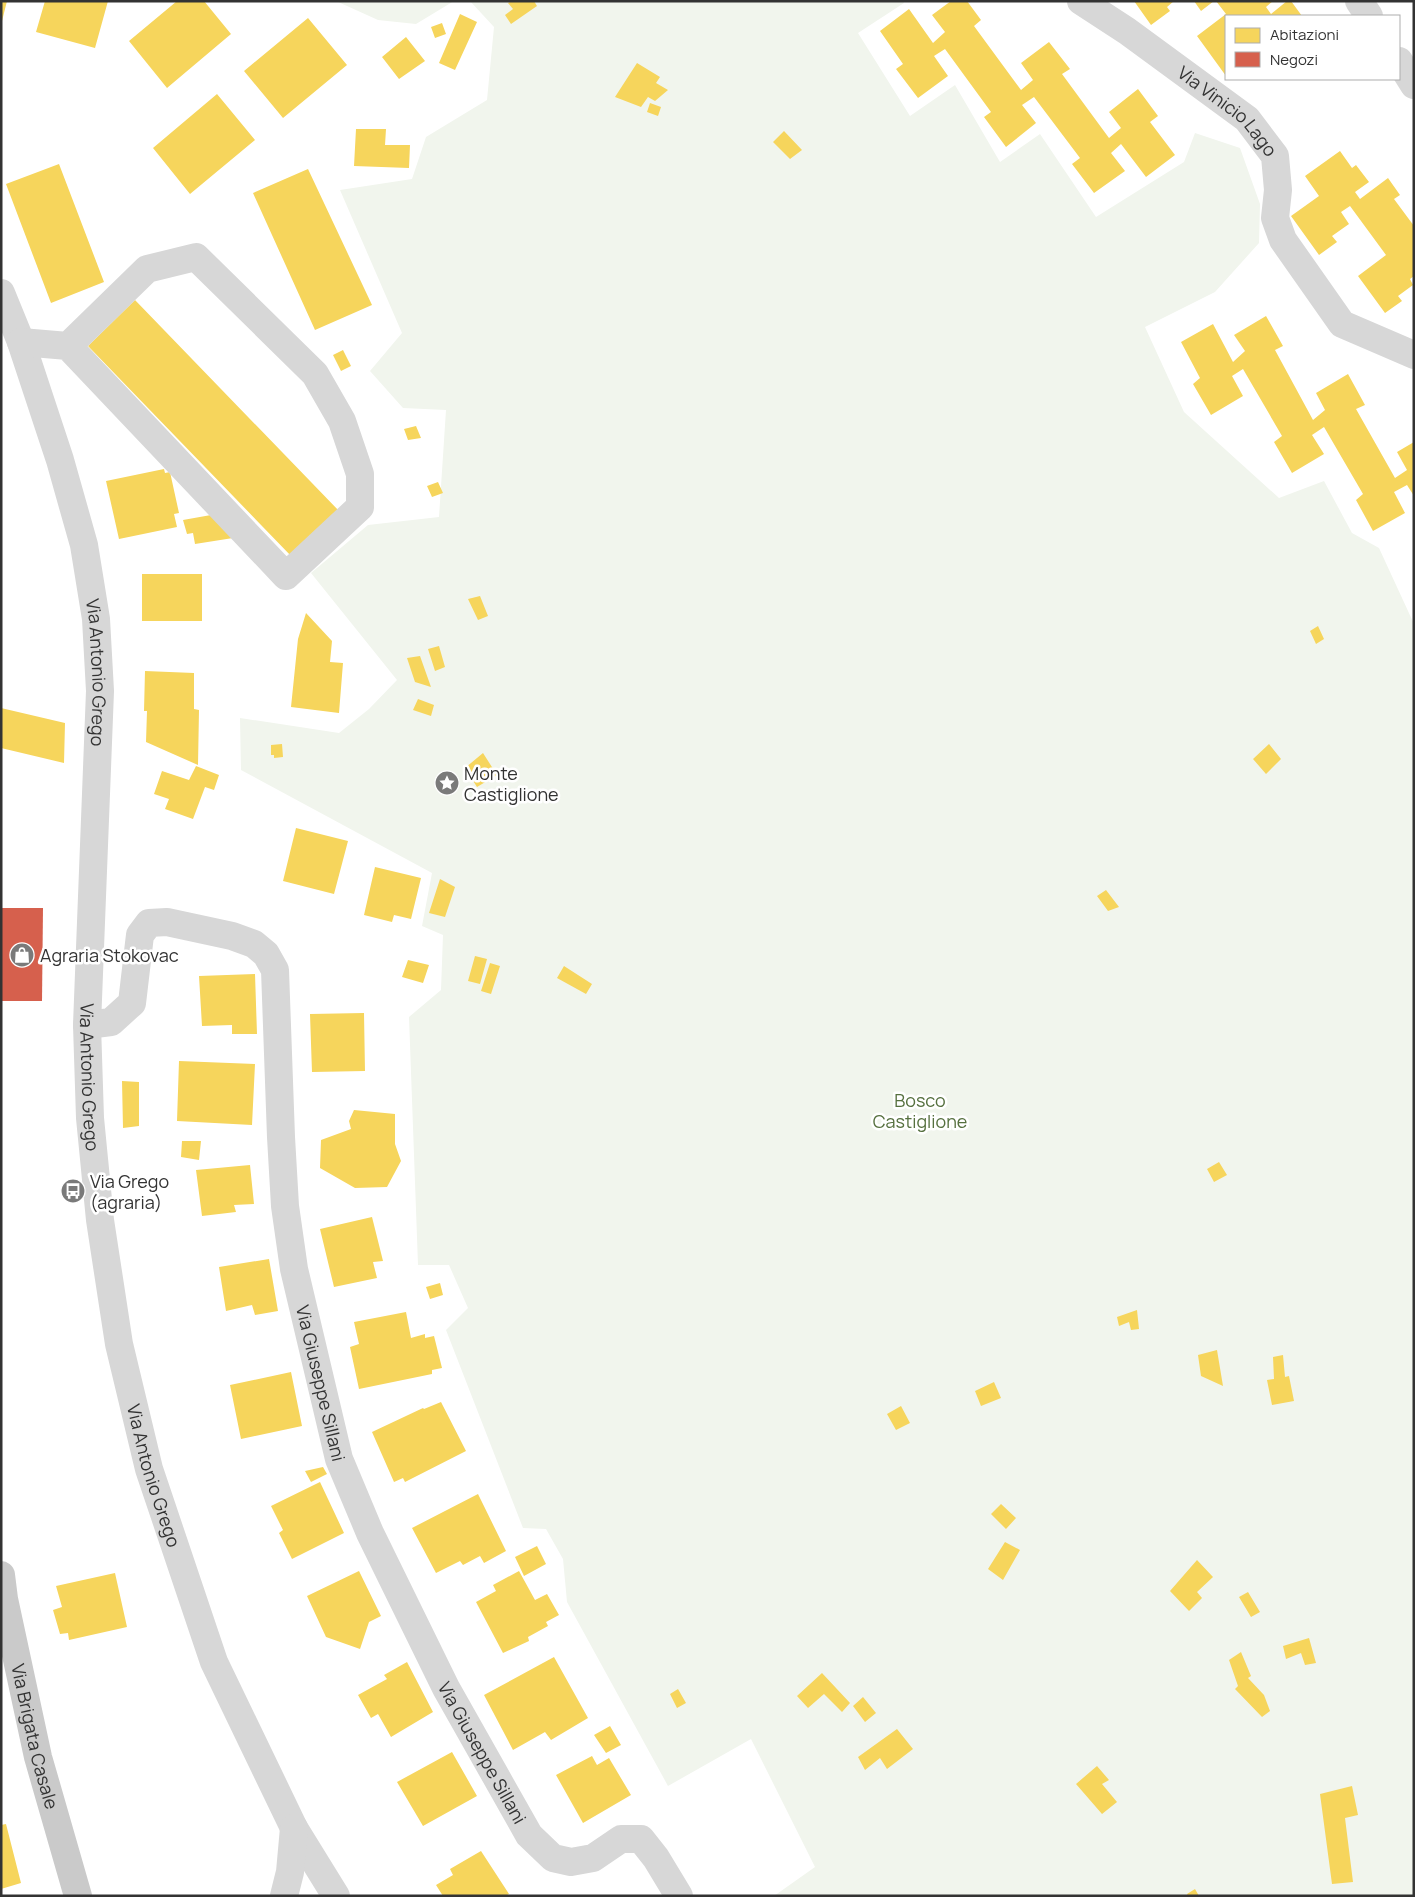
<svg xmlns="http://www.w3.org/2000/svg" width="1415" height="1897" viewBox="0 0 1415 1897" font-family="Manrope,sans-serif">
<rect width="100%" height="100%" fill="#fff"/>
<path fill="#f1f5ed" d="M336,1H454L416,24L378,20Z
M470,1H903L904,3L858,33L910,116L955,85L1000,162L1040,134L1096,217L1184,162L1195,133L1240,148L1260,204L1259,243L1215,292L1145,327L1184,412L1279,498L1324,481L1352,533L1379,548L1414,624V1896H774L815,1867L751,1739L668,1786L567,1602L563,1559L546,1529L523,1528L446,1330L468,1308L449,1265H418L409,1017L441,990L443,935L422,926L432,873L241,770L240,718L339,733L369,709L397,680L311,573L368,525L439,517L446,410L403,408L370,371L402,333L340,190L412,179L426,137L487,100L494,27Z"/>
<path fill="#f6d55c" d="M1,1H7L2,21H1Z
M45,1H108L95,48L36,32Z
M177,1H204L231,34L167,88L129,41Z
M512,1H534L537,6L511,24L505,15L513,9L508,3Z
M951,1H967L981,20L974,26L1021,90L1033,80L1021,63L1049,42L1070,69L1062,74L1109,138L1121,128L1109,112L1138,89L1158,116L1150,122L1175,155L1146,177L1121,144L1111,153L1125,171L1094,193L1072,164L1080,158L1034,97L1022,105L1036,123L1006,147L984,117L991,112L945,49L934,56L948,76L918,98L896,69L903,64L880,31L909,9L933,43L945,32L932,15Z
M1134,1H1174L1167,7L1170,11L1151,25Z
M1194,1H1214L1201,11Z
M1216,1H1273L1266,7L1271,14L1287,1H1291L1302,16H1226V76L1197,36L1226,14Z
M460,14L477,22L455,70L439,63Z
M308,18L347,65L283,118L244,71Z
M442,23L446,34L435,38L431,27Z
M406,37L425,61L399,79L382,57Z
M637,63L660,77L656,83L668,90L655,101L648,97L641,107L615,97Z
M217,94L255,140L190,194L153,148Z
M650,103L661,107L658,116L647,112Z
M356,129H386L385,145H410L409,168L354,166Z
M784,131L802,150L790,159L773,142Z
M1340,151L1352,168L1356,165L1369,182L1355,192L1360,199L1388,178L1400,195L1394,199L1414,226V276L1410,279L1413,285L1398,296L1402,301L1385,313L1358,276L1386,255L1350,206L1341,212L1349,224L1332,236L1337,242L1319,255L1291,216L1319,196L1305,176Z
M59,164L104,282L51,303L6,184Z
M308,169L372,305L315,330L253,193Z
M135,300L340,512L293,558L88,346Z
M1266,316L1283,346L1275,350L1313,420L1325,410L1316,393L1348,374L1365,405L1356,409L1395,478L1407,470L1397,452L1414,442V496L1407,485L1394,492L1405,513L1373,531L1356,500L1363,494L1324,427L1312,435L1324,454L1292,473L1274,442L1282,436L1243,369L1232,376L1243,396L1211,415L1193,384L1200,378L1181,342L1213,324L1233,362L1245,351L1234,335Z
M343,350L351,366L341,371L333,355Z
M416,426L421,438L408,440L404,429Z
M164,469L165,473L170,472L179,513L174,514L177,527L119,539L106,481Z
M438,482L443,493L432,497L427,486Z
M211,515L233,538L195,544L193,533L187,534L183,520Z
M142,574H202V621H142Z
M480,596L488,616L478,620L468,599Z
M306,613L332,641L330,662L343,663L339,713L291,707L298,639Z
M1318,626L1324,639L1316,644L1310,631Z
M439,646L445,667L435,671L428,649Z
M420,656L431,687L415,682L407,658Z
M145,671L194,673V709L199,710L198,765L146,742L147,711H144Z
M418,699L434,705L431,716L413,710Z
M1,708L65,723L64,763L1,748Z
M282,744L283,757L274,758V755H271V745Z
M1269,744L1281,759L1266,774L1253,759Z
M483,753L497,775L477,787L465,768Z
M196,766L219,775L214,790L205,787L193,819L165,809L169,799L154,794L162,771L189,780Z
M296,828L348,841L334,894L283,881Z
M375,867L421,878L411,919L394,915L392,922L364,915Z
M440,879L455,887L445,917L429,913Z
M1106,890L1119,907L1108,911L1097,896Z
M475,956L487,959L480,984L468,981Z
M408,960L429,965L423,983L402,977Z
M490,963L500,966L491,994L481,991Z
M564,966L592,984L586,994L557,978Z
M255,974L257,1034H232V1025L202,1026L199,976Z
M364,1013L365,1071L312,1072L310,1014Z
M179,1061L255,1064L252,1125L177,1121Z
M122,1081L139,1082V1126L123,1128Z
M354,1110L395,1114V1144L401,1161L387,1187L355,1188L320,1168L321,1140L351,1129L349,1121Z
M182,1141H201L199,1160L181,1157Z
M1219,1162L1227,1175L1214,1182L1207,1169Z
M250,1165L254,1204L234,1205L236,1212L202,1216L196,1170Z
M372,1217L383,1261L373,1262L377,1278L334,1287L320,1229Z
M269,1259L278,1311L255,1315L252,1305L226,1311L219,1267Z
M440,1283L443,1295L430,1299L426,1287Z
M1137,1310L1139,1329L1131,1330L1129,1322L1119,1326L1117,1317Z
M406,1312L411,1338L425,1334V1338L434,1336L442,1368L432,1370V1374L359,1389L350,1347L359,1344L354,1322Z
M1217,1350L1223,1386L1201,1376L1198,1355Z
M1283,1355L1285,1377L1289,1376L1294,1401L1272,1405L1267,1380L1274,1379L1273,1357Z
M291,1372L302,1426L241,1439L230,1385Z
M994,1382L1001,1398L981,1406L975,1391Z
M441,1402L466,1451L405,1482L403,1478L394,1482L372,1432L423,1408L424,1409Z
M901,1406L910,1423L896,1430L887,1414Z
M323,1467L327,1474L311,1482L305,1471Z
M320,1482L344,1533L292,1559L279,1533L283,1530L271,1506Z
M478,1494L506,1551L484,1563L480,1556L463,1565L460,1561L436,1573L412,1528Z
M1001,1504L1016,1518L1006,1529L991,1514Z
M1005,1542L1020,1550L1003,1580L988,1569Z
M537,1546L546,1564L524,1576L515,1557Z
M1197,1560L1213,1577L1197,1592L1202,1598L1189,1611L1170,1591Z
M359,1571L381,1616L369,1622L360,1649L326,1637L307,1596Z
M519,1571L535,1600L547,1594L559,1615L546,1622L548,1626L528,1637L529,1641L503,1653L476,1602L496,1591L493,1585Z
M115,1573L127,1627L69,1640L68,1633L60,1634L53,1610L62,1607L56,1586Z
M1248,1592L1260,1612L1251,1617L1239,1597Z
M1309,1638L1316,1663L1305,1665L1301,1653L1286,1659L1283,1646Z
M1241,1652L1251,1676L1248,1678L1264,1695L1270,1711L1262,1717L1235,1689L1238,1686L1229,1660Z
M554,1657L588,1718L551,1740L545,1732L513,1750L484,1695Z
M407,1662L433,1712L391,1737L378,1714L371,1718L358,1695L387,1679L384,1675Z
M822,1673L850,1703L842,1712L824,1694L808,1708L797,1696Z
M678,1689L686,1703L677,1708L670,1694Z
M863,1697L876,1713L865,1722L853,1706Z
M610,1726L621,1745L606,1753L594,1735Z
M897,1729L913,1749L887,1769L880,1758L865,1770L858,1757Z
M452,1752L477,1796L423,1826L397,1782Z
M592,1756L597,1765L609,1758L631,1795L583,1823L556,1775Z
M1097,1766L1109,1780L1102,1784L1117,1802L1102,1814L1076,1784Z
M1352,1786L1358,1815L1345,1818L1353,1882L1332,1884L1320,1794Z
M6,1824L21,1883L1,1889V1825Z
M481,1851L509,1894L505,1896H443L436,1885L453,1875L450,1869Z
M1195,1889L1199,1896H1188L1187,1894Z"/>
<path fill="#d6604d" d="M1,908H43L42,1001H1Z"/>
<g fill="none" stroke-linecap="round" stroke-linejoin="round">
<g stroke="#d7d7d7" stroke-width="28">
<path id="s1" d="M1081,1L1127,31L1247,119L1275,156L1278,190L1275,218L1283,240L1342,324L1414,355"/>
<path d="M1359,1L1369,16"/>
<path d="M1399,61L1414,85"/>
<path id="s2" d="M1,293L21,342L60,460L84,545L96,619L100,691L87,1025L90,1118L100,1220L119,1344L149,1469L214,1662L294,1828L336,1896"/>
<path d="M21,342L68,346L286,576L360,507V474L342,421L315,374L196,257L147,269L68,346"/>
<path id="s3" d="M87,1025L111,1022L132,1003L140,935L149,923L167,922L232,936L254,944L266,954L275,970L281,1137L285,1206L294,1269L339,1459L370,1533L446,1688L529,1835L553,1858L571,1862L593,1858L621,1839H641L656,1858L679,1896"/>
<path d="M284,1896L290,1872L294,1828"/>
</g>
<path stroke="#cacaca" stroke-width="28" id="s4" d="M1,1575L4,1599L38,1757L78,1896"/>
</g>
<defs>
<symbol id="sight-disc" viewBox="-11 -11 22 22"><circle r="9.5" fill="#7a7a7a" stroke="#fff"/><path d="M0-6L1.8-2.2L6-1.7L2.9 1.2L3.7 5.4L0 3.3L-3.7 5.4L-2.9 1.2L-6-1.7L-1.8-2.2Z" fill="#fff"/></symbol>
<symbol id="shop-disc" viewBox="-11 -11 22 22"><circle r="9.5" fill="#7a7a7a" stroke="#fff"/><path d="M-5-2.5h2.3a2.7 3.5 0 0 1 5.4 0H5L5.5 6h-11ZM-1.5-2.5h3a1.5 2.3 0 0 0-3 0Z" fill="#fff"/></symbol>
<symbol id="bus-disc" viewBox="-11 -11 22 22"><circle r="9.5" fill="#7a7a7a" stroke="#fff"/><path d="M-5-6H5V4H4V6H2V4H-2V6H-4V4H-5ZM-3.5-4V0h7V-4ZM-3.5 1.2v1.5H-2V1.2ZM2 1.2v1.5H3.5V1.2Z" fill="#fff"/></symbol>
</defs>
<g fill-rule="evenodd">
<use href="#sight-disc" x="433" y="769" width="28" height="28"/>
<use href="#shop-disc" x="8" y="941" width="28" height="28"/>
<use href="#bus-disc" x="59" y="1177" width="28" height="28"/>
</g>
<g text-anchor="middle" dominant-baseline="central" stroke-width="5" stroke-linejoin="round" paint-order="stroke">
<g font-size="18" fill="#333" stroke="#fff">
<text stroke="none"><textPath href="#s1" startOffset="184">Via Vinicio Lago</textPath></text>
<text stroke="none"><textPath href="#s2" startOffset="394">Via Antonio Grego</textPath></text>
<text stroke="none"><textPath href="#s2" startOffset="799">Via Antonio Grego</textPath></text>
<text stroke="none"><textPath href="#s3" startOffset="695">Via Giuseppe Sillani</textPath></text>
<text stroke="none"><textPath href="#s2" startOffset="1204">Via Antonio Grego</textPath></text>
<text stroke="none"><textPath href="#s4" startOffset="165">Via Brigata Casale</textPath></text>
<text stroke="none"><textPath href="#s3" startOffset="1100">Via Giuseppe Sillani</textPath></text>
</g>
<g font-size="18" fill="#333" stroke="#fff" text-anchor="start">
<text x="464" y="773">Monte<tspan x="464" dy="21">Castiglione</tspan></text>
<text x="40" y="955">Agraria Stokovac</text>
<text x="90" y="1181">Via Grego<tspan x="90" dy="21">(agraria)</tspan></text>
</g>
<g font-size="18" fill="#56703f" stroke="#fff">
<text x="920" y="1100">Bosco<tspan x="920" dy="21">Castiglione</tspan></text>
</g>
</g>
<rect width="1415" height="1897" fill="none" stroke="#333333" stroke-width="5"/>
<rect x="1225" y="15" width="175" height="65" fill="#ffffff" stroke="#adadad"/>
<rect x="1235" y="28" width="25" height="15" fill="#f6d55c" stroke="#adadad"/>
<text x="1270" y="40" font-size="15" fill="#333333">Abitazioni</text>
<rect x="1235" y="52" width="25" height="15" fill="#d6604d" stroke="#adadad"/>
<text x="1270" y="65" font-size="15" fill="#333333">Negozi</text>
</svg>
